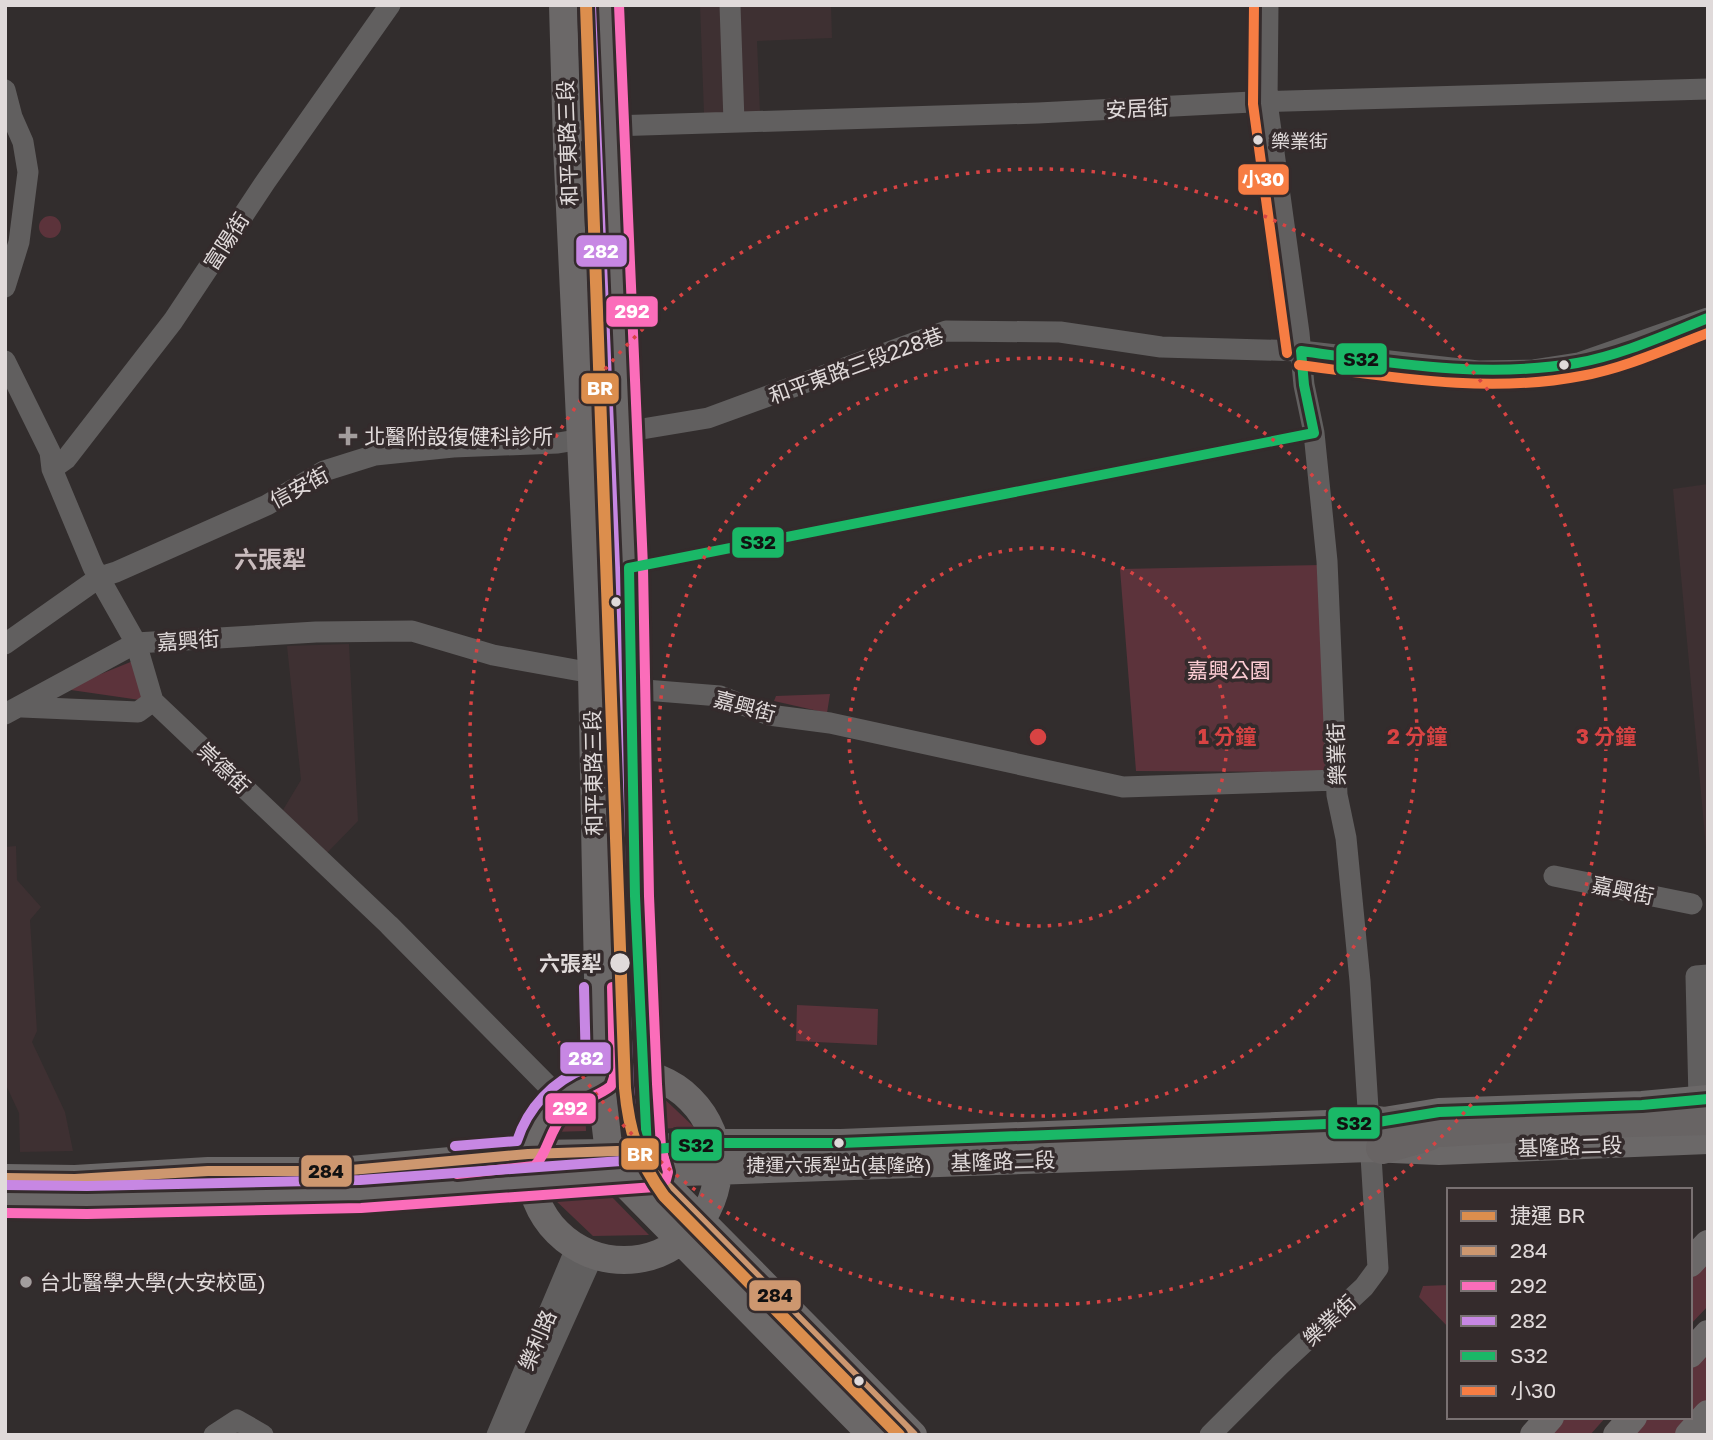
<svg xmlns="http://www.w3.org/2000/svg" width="1713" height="1440" viewBox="0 0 1713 1440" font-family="'Golos Text','Noto Sans TC',sans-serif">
<rect width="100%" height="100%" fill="#322d2d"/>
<path fill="#3e3032" d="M700,5H831L832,38L757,41L760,113L704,114Z
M1708,484V869L1673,489Z
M349,644L358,821L326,854L283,810L301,780L287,646Z
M16,846L17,880L41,907L30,920L37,1031L32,1042L65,1112L73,1151L20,1152L19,1113L5,1083V847Z"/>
<path fill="#5c333b" d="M39 227a11 11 0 1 1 22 0a11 11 0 1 1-22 0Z
M1322,565L1337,772L1136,771L1120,569Z
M133,661L147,701L64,689Z
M830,694L827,713L774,701L776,696Z
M797,1005L878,1009L877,1045L796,1041Z
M657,1092L694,1127L658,1129Z
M585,1094L586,1131L551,1132Z
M610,1195L649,1235L593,1236L552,1197Z
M1708,1259V1306L1690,1325V1278Z
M1449,1285V1328L1419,1297L1423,1286Z
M1708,1352V1399L1675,1435H1632L1648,1417H1690V1371Z
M1563,1417H1606L1590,1435H1546Z"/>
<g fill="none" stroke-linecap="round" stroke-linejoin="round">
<path stroke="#615f5f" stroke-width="21" d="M730,5L734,122
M5,90L12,117L23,142L28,172L19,242L5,287
M567,133L611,126L1038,113L1252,102L1708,89
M5,361L50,452L52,469L93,567L136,643L153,701L389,925L560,1098
M52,469L66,459L173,321L266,181L390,5
M5,644L100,577L116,572L267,505L324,471L375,455L453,447L558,443L708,418L946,331L1060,332L1161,347L1301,351L1478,371L1534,370L1579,363L1708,318
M22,707L138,712L153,701
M5,714L136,643L316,632L412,631L493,655L592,673L645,690L720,696L769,715L830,723L1123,787L1337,780
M1554,876L1692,904
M1699,1099L1696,976L1708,975
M513,1433L594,1253
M214,1435L237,1420L263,1435
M497,1435L577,1246
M1210,1435L1280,1365L1364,1287L1378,1268L1360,981L1346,838L1337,795L1327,561L1314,433L1304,385L1299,333L1267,102L1268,5"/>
<path stroke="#6b6868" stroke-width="28" d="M563,5L567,145L592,673L600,1077L609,1153L618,1177L872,1435
M605,5L629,568L635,896L647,1150L654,1173L913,1435
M530 1166a94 94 0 1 1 188 0a94 94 0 1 1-188 0Z
M5,1178L75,1179L208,1171H340L528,1154L609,1153L717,1143H841L1378,1122L1439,1112L1642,1105L1708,1099
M5,1199L87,1200L361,1194L654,1173L1370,1148L1439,1151L1708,1140
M1690,1263L1708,1244
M1690,1354L1708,1334
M1534,1435L1550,1417
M1617,1435L1633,1417
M1689,1435L1708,1414"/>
<path stroke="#686464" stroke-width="32" d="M1378,1122L1440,1131L1594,1122L1708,1119
M1382,1148L1428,1135"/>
<defs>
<path id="bus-1" d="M647,1150L654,1173L913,1435
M5,1178L75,1179L208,1171H340L528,1154L647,1150"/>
<path id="bus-2" d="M457,1174L534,1166C546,1157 550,1129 564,1114C578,1100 596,1098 611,1086L614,1077L612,987
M5,1213L87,1214L361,1208L655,1187L666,1180L668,1172L661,1147L657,1084L649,896L643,567L619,5"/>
<path id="bus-3" d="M455,1146L517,1141C528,1107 553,1081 586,1068L584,987
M5,1185L87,1186L360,1180L635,1160L629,1086L621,897L615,568L591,6"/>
<path id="bus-4" d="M1708,318C1665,335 1622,355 1577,363C1485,379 1392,363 1301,351L1304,385L1314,433L629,568L635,896L647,1150L717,1143H841L1378,1122L1439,1112L1642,1105L1708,1099"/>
<path id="bus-5" d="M1254,5L1253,104L1287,353
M1299,365C1392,377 1488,394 1581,376C1625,368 1666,349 1708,333"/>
</defs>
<use href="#bus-1" stroke="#342b2c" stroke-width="16"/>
<use href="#bus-2" stroke="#342b2c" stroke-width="16"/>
<use href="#bus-3" stroke="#342b2c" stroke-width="16"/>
<use href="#bus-4" stroke="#342b2c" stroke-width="16"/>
<use href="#bus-5" stroke="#342b2c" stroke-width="16"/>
<use href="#bus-1" stroke="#cd976f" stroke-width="10"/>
<use href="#bus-2" stroke="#fb6dba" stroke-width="10"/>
<use href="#bus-3" stroke="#c787e3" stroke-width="10"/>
<use href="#bus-4" stroke="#1ab867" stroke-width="10"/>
<use href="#bus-5" stroke="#f77d43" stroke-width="10"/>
<defs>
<path id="metro-1" d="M586,5L625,1088C629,1132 638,1160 664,1196L899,1435"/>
</defs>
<use href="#metro-1" stroke="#342b2c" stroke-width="18"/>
<use href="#metro-1" stroke="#dc8e4d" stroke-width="12"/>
</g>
<g fill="none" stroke="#d84343" stroke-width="3.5" stroke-dasharray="3.5 7">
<circle cx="1038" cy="737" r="189"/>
<circle cx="1038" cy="737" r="379"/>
<circle cx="1038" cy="737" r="568"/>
</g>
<g fill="#e0dada" stroke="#342b2c" stroke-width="2.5">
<circle cx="1258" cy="140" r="6"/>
<circle cx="1564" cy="365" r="6"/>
<circle cx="616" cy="602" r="6"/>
<circle cx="620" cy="963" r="11"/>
<circle cx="839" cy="1143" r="6"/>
<circle cx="859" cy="1381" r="6"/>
</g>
<g fill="#a39d9d" stroke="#342b2c" stroke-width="2.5">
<path d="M344.5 425.5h7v7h7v7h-7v7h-7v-7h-7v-7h7z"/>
<circle cx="26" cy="1282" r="7"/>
</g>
<g text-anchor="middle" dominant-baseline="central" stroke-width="7" stroke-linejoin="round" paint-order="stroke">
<g font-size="19" fill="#e0dada" stroke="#342b2c" text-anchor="start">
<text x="1271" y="140">樂業街</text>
<text x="839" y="1164" text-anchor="middle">捷運六張犁站(基隆路)</text>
</g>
<g font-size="21" fill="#e0dada" stroke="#342b2c">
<text transform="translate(1137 108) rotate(-3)">安居街</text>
<text transform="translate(567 143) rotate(-92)">和平東路三段</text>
<text transform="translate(226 241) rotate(-57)">富陽街</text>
<text transform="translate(856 365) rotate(-20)">和平東路三段228巷</text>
<text transform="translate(299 487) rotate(-28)">信安街</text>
<text transform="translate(188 640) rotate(-4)">嘉興街</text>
<text transform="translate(745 706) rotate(15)">嘉興街</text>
<text transform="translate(1336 754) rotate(-92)">樂業街</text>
<text transform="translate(224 768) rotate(43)">崇德街</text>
<text transform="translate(593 773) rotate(-91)">和平東路三段</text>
<text transform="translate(1623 890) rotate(12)">嘉興街</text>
<text transform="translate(1570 1146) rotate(-2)">基隆路二段</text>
<text transform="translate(1003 1161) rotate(-2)">基隆路二段</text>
<text transform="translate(1329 1320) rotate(-43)">樂業街</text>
<text transform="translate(537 1340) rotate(-67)">樂利路</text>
</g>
<g font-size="21" fill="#e0dada" stroke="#342b2c" text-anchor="start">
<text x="364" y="436">北醫附設復健科診所</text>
<text x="40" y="1282">台北醫學大學(大安校區)</text>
</g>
<g font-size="21" fill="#fdcdd4" stroke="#342b2c">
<text x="1229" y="670">嘉興公園</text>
</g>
<g font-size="21" font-weight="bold" fill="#e0dada" stroke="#342b2c" text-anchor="end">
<text x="602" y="963">六張犁</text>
</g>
<g font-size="24" font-weight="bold" fill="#c9bcbe" stroke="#342b2c">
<text x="270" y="558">六張犁</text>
</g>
</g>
<circle cx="1038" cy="737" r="10" fill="#d84343" stroke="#342b2c" stroke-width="3.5"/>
<g font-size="21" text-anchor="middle" font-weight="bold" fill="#d84343" stroke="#342b2c" stroke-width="7" stroke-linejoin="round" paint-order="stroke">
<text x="1227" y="744">1 分鐘</text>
<text x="1417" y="744">2 分鐘</text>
<text x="1606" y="744">3 分鐘</text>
</g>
<g stroke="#342b2c" stroke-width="2.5">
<rect x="1237" y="163" width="53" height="33" rx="7" fill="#f77d43"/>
<rect x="575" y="234" width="53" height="34" rx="7" fill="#c787e3"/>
<rect x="605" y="295" width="54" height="33" rx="7" fill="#fb6dba"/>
<rect x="1335" y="342" width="53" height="34" rx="7" fill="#1ab867"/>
<rect x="580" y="372" width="40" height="33" rx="7" fill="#dc8e4d"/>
<rect x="731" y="526" width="54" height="33" rx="7" fill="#1ab867"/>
<rect x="559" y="1041" width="53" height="34" rx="7" fill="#c787e3"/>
<rect x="544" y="1092" width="53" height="33" rx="7" fill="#fb6dba"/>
<rect x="1327" y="1106" width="54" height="34" rx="7" fill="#1ab867"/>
<rect x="670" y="1128" width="53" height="34" rx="7" fill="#1ab867"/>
<rect x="620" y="1137" width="40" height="34" rx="7" fill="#dc8e4d"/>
<rect x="300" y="1154" width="53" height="34" rx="7" fill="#cd976f"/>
<rect x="748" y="1279" width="54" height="33" rx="7" fill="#cd976f"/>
</g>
<g font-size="19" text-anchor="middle" font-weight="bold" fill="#fff">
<text x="1263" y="186">小30</text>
<text x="601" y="258">282</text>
<text x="632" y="318">292</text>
<text x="600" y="395">BR</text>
<text x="586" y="1065">282</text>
<text x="570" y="1115">292</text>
<text x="640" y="1161">BR</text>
</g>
<g font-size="19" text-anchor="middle" font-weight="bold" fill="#111">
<text x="1361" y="366">S32</text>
<text x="758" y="549">S32</text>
<text x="1354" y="1130">S32</text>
<text x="696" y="1152">S32</text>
<text x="326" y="1178">284</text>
<text x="775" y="1302">284</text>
</g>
<rect width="1713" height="1440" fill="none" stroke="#e0dada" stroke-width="14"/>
<rect x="1447" y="1188" width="245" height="231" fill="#342b2c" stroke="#797172" stroke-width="2"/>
<rect x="1461" y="1211" width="35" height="10" fill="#dc8e4d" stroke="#797172" stroke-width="2"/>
<text x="1510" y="1223" font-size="21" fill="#e0dada">捷運 BR</text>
<rect x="1461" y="1246" width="35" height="10" fill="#cd976f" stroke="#797172" stroke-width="2"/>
<text x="1510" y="1258" font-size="21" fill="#e0dada">284</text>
<rect x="1461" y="1281" width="35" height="10" fill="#fb6dba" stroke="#797172" stroke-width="2"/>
<text x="1510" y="1293" font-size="21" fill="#e0dada">292</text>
<rect x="1461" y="1316" width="35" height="10" fill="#c787e3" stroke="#797172" stroke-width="2"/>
<text x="1510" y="1328" font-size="21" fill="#e0dada">282</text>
<rect x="1461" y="1351" width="35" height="10" fill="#1ab867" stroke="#797172" stroke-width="2"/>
<text x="1510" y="1363" font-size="21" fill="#e0dada">S32</text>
<rect x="1461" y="1386" width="35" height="10" fill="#f77d43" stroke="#797172" stroke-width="2"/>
<text x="1510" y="1398" font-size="21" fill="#e0dada">小30</text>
</svg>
